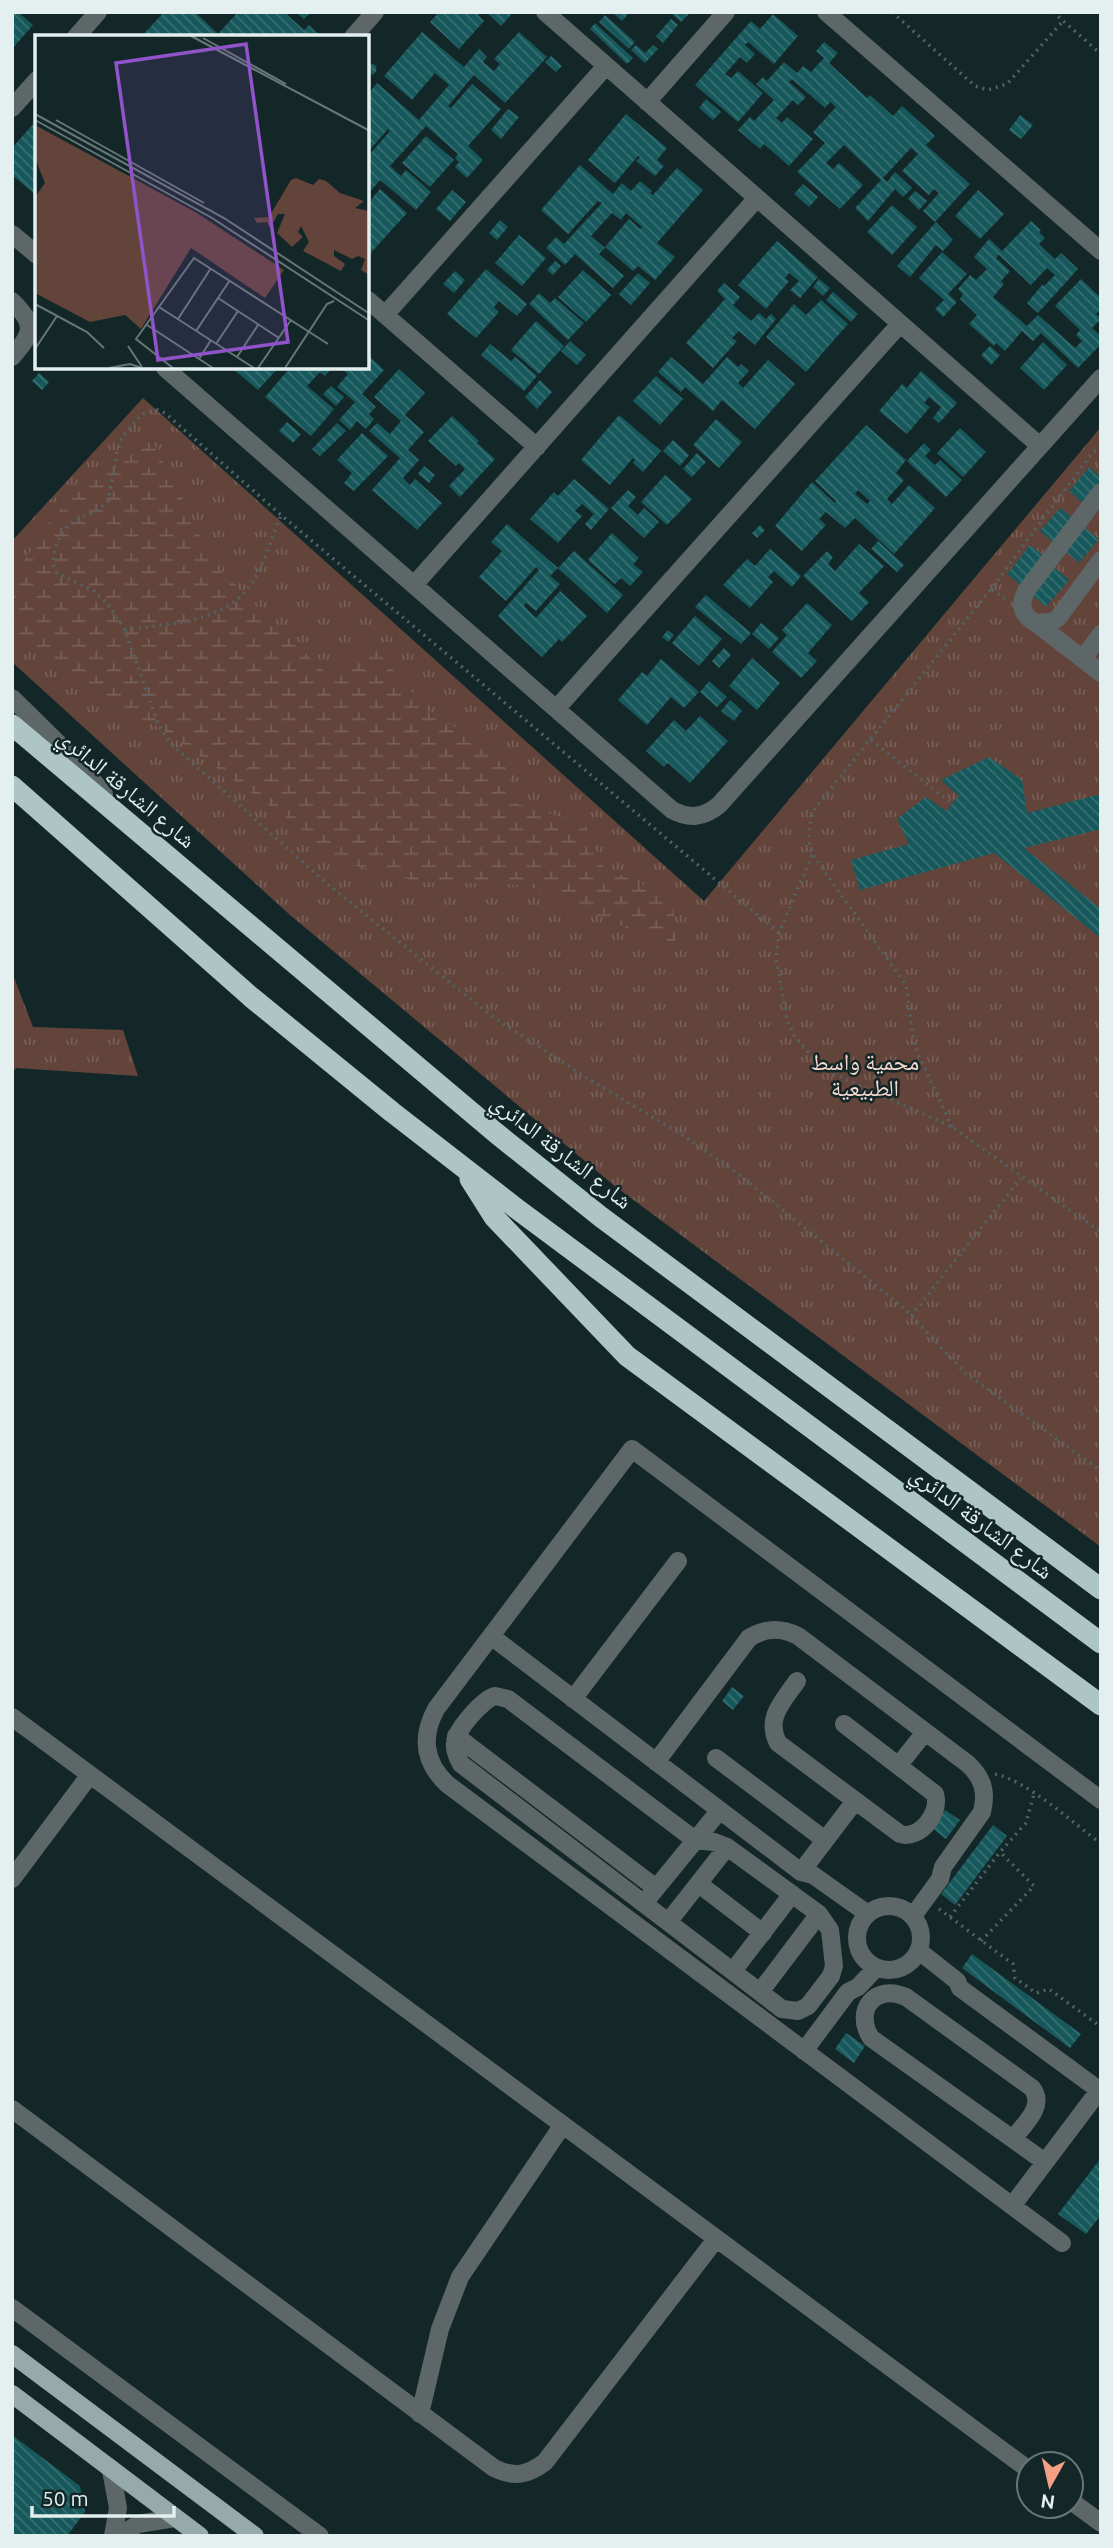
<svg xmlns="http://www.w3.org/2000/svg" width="1113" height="2548" viewBox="0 0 1113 2548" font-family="Ubuntu,'Noto Naskh Arabic',sans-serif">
<defs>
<pattern id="grass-tufts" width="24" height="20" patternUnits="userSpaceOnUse" patternTransform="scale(1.75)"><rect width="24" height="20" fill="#62443b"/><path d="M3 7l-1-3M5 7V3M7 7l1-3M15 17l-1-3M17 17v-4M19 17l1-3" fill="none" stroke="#785f58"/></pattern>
<pattern id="wetland-marsh" width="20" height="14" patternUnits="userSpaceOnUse" patternTransform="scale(1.75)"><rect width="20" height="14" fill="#62443b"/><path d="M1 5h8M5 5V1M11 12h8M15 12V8" fill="none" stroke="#785f58"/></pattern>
<pattern id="building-back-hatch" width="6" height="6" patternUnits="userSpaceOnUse" patternTransform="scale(1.75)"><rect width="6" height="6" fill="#16585b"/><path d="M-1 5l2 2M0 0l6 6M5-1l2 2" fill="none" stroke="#387073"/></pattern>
</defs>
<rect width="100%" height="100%" fill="#142728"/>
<path fill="url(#grass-tufts)" d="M143,398L704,901L1101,427V1547L616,1187L290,915L12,662V541Z
M13,975L33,1027L123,1030L138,1076L16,1068L12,1073Z"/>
<path fill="url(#wetland-marsh)" d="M151,438L216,567L328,675L374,647L431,714L508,755L514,803L585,824L604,868L673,898L676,949L527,885L419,882L336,861L294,823L159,727L104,702L23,645L12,611V580L48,524L105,459Z"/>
<path fill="url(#building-back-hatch)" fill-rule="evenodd" d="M12,12H18L33,25L12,49Z
M164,12H195L218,34L238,12H284L304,30L309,25L321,37H141Z
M296,12H311L304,19Z
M439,12H481L478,15L484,21L459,49L430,22Z
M486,12H508L511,15L501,26Z
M612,12H630L622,21Z
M670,12H687L689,14L681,22Z
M773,14L798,36L774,64L748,42L745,45L755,54L747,63L740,57L725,74L731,78L738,71L763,93L738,122L695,85L751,21L760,29Z
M605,15L635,42L629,49L599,22Z
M671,19L678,25L663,43L656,36Z
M595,23L633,58L627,64L590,29Z
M422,32L464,67L479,49L487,57L483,62L494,71L500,64L494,59L519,32L547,57L505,103L474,75L448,106L451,108L472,84L501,109L468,146L483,160L467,178L455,167L459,162L455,158L458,154L426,126L390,166L401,176L406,170L431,192L416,210L380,180L368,194V156L390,131L388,129L368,152V94L377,83L419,120L430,107L449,85L435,73L412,100L384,76Z
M824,42L838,53L829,63L867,98L870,95L893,116L902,106L935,136L926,145L970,184L935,222L923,211L939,193L934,189L929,195L902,171L918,154L911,148L881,180L844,145L826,163L833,169L839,163L863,185L840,209L797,172L825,143L813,132L836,107L830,102L825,108L792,79L789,82L806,97L798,105L793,100L776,118L782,123L787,117L813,139L789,166L764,144L760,149L738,130L750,117L754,121L774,100L756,84L763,77L767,81L784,62L797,73L803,66L811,72L824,58L816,51Z
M636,45L645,53L653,45L658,49L645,63L631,50Z
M551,56L562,66L556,72L545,62Z
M365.5 69a5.5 5.5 0 1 1 11 0a5.5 5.5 0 1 1-11 0Z
M706,99L721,112L713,120L699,108Z
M508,109L519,117L501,139L491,130Z
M626,114L667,148L657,160L664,166L655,176L636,161L640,157L638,156L615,183L588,160Z
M1020,115L1033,125L1021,139L1009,130Z
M35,122L37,124V196L12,175V148Z
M426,136L454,160L430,187L402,163Z
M580,165L613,194L622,183L631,191L640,181L652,191L650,193L653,195L677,168L703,190L657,243L675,257L655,280L638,266L633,271L605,247L629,219L640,229L642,227L626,213L621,220L612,213L591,236L605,248L599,254L624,276L613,288L575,254L565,265L546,248L556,237L564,244L602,203L598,201L568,234L541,210Z
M895,172L912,188L903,197L895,189L868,221L855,208L883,178L887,182Z
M803,184L818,197L809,207L794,194Z
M380,189L407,213L368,256V203Z
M452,190L466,202L450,221L436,209Z
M978,190L1004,214L980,239L955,216Z
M915,191L927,201L919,210L908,199Z
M892,205L917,227L892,255L867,232Z
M500,220L508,227L497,240L489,233Z
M1031,221L1041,230L1039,232L1045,238L1039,244L1055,259L1061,253L1078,269L1038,313L1027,303L1042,285L1044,286L1055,275L1047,268L1031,285L999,255L996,258L1010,271L1001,281L1004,284L993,297L1027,326L1038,315L1075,348L1082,341L1076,335L1080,330L1055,306L1081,279L1101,298V309L1096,314L1101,319L1092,328L1101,336V344L1078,368L1041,333L1033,341L1022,331L1005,351L996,343L994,346L969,324L977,315L960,299L963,294L958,289L970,275L976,280L987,269L974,257L989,239L1002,251Z
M936,222L953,240L943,251L936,245L910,277L897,266Z
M519,235L546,258L522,286L495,263Z
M777,241L818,277L800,298L790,290L799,281L789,273L785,278L789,281L766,309L738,285Z
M942,252L967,274L948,294L957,302L943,317L935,309L944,300L919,278Z
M555,261L561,266L553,275L547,270Z
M486,269L527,304L517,316L499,301L494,307L499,312L476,338L447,314Z
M583,270L611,295L586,322L558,297Z
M455,271L465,280L454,293L443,284Z
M638,273L650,283L631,305L619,294Z
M819,279L830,288L823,296L813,287Z
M724,283L740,297L733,305L751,321L759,313L766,319L771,314L776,319L755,345L739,331L732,338L737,341L713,368L686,343L725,299L717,291Z
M833,292L858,314L851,322L826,300Z
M539,293L550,303L555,298L584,323L568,340L529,304Z
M821,300L848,324L806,372L766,337L794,304L806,315Z
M536,321L564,346L539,374L511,350Z
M570,341L586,355L577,365L561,351Z
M1043,342L1067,365L1044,390L1020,368Z
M490,344L511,361L515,357L537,376L524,391L481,355Z
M990,346L1000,355L991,365L981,355Z
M368,355L384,370L362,394L376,407L369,414L374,419L366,429L357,421L350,430L339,420L355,402L337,387L348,374L341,368H368Z
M671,357L703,384L727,357L738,367L741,364L749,371L738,383L743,388L768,360L795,384L755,429L722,400L713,411L685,387L681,392L658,372Z
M232,368H278L258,390Z
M290,368H332L325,376L320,372L307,386L334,409L311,436L265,397Z
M399,369L425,393L405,415L424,432L408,450L419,460L403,478L410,485L415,479L442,503L417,530L372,490L400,458L369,431L377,423L390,434L401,421L374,397Z
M921,371L957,403L939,423L933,418L941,407L929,397L924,403L930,407L907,434L879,411L902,384L907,388Z
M39,373L49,382L42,390L32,381Z
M656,376L683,399L660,425L633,401Z
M540,380L552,392L537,409L525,397Z
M331,386L344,397L336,406L323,394Z
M619,415L661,451L643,472L633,463L635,460L633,458L610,485L581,460Z
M452,416L479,441L477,443L495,459L460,497L449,486L465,469L459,463L456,466L428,441Z
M716,419L742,442L719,468L693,445Z
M287,422L301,434L293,443L279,431Z
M337,423L346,431L320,456L312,449Z
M866,425L906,460L896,473L904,480L887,499L892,504L909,485L935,508L894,554L855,518L845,528L826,512L819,519L826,525L802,551L775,526L812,482L835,503L836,501L815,481ZM858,490L870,501L867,504L855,494Z
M960,428L986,452L963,477L937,453Z
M362,433L388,456L354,491L344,483L352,473L337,460Z
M673,440L689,455L680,466L663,451Z
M924,443L931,450L925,456L935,465L940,460L962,480L946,497L907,461Z
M697,453L706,462L692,477L683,469Z
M424,466L435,475L429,483L418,474Z
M1089,467L1101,477V484L1084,504L1069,491Z
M665,475L692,499L667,525L641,502Z
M574,479L609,509L591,530L585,524L594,514L582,504L575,511L582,516L558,543L530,519L554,492L558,496Z
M628,490L636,497L628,506L638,515L644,508L659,522L644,538L611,508Z
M1060,508L1074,519L1054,543L1040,531Z
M507,524L558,568L550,576L560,584L536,611L526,603L524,606L536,618L560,591L587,616L562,642L559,639L542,657L498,616L539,570L536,567L506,601L479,577L502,551L491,542Z
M760,525L765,530L757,538L752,533Z
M1085,528L1099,539L1079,563L1066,552Z
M612,533L639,558L633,564L643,572L630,586L621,578L615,584L588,560Z
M878,541L904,565L897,572L871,549Z
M859,544L884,566L859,593L869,602L852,621L803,576L827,551L833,557L828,564L835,571Z
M1030,545L1044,556L1021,585L1007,574Z
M770,549L801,576L792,587L774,571L768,577L773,582L750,608L723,585L747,559L755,566Z
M574,551L623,595L607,613L558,568Z
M1055,568L1069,580L1046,607L1032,595Z
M706,595L751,633L741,644L695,607Z
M807,603L832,625L808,653L817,661L801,678L772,652L787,635L782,630Z
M695,616L722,639L699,666L672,643Z
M761,623L779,638L769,649L752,634Z
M668,630L674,635L668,642L662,637Z
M724,648L731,655L719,668L712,661Z
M752,658L780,683L757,710L729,686Z
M661,659L699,692L684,708L671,697L647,725L618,700L642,672L647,676Z
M709,681L727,697L717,707L700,692Z
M730,700L742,711L734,721L721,711Z
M700,716L728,741L690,783L668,763L664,767L646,751L674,720L686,731Z
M989,757L1022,780L1027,813L1101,794V829L1024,848L1101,909V938L994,853L860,890L851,860L909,844L897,819L926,797L946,811L959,796L941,780Z
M732,1687L744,1696L733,1710L722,1701Z
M945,1810L960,1820L946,1839L932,1828Z
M993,1825L1007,1836L955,1905L941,1894Z
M972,1954L1081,2034L1070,2048L962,1968Z
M846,2033L865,2046L854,2063L835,2049Z
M1101,2158V2215L1086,2234L1058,2214Z
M12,2435L80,2486L85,2512L67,2536H12Z"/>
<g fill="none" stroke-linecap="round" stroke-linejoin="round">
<path stroke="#536464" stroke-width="3.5" stroke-dasharray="2 5" stroke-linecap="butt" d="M892,12L975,86L988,90L1007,84L1063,21
M1053,12L1101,54
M1005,599L991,589L1093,452L1101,449
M125,630C169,623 227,624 253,581C265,562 272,537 281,515
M871,740L950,802
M812,855L779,933L776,958L787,1020L795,1037L819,1064L834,1074L952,1127L1101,1232
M779,933L281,515L165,413L158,410L142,414L122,437L117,452L108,501C85,524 66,512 55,550C53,559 52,564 57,573L94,591L107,603L125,630L158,724L170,743L325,882L490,1015L587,1078L684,1136L737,1173L905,1309L965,1373L1101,1471
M952,1127L914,1045L906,985L812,854C807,837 808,823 816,807L991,589
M911,1316L1021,1178
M995,1774C1026,1780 1075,1824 1101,1844
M939,1909L1013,1964L1015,1978L1036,1993L1049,1989L1101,2027
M950,1917L1000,1852L1026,1823L1034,1794
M981,1941L1034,1886L1000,1852"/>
<path stroke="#5d6767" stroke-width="18" d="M545,12L1040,446
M826,12L1101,251
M76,37L98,12
M353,37L375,12
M647,102L726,12
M12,108L37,80
M12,234L37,255
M368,300L537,447
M12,301C36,325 33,333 12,357
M385,315L606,66
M165,368L672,810C689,819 703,818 719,805L1101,378
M1101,492L1026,591C1019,605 1022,616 1036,623L1051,622L1058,618L1101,560
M414,585L757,198
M1036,623L1101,673
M1083,659L1101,634
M12,698L77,762L104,794
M556,709L900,324
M491,1636L801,1872L813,1875L868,1914
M797,1681C783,1701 765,1718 778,1743L900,1834C920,1840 941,1813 935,1794L844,1724
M495,1696L508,1699L695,1840L714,1842L727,1847L819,1914L830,1930L834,1966L831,1976L808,2006L798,2011L782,2009L461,1764C457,1757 454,1750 455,1742C456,1730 483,1699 495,1696Z
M573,1699L678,1561
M12,1717L1029,2470
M456,1736L656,1888
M716,1758L825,1840
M656,1762L749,1638C765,1628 780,1627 798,1636L968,1764C983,1778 987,1792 982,1812L943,1867L940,1879L913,1916
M899,1765L925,1732
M801,1872L855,1801
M12,1879L89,1776
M699,1884L763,1933
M649,1897L720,1810
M857 1938a32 32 0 1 1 64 0a32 32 0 1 1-64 0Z
M669,1921L727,1847
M919,1951L957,1981L960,1988L1099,2090
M733,1971L792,1894
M760,1992L819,1914
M804,2051L848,1992L858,1987L876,1968
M12,2109L494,2468C514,2478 528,2475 545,2462L716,2239
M1013,2139C1024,2124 1046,2106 1032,2088L906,1997C876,1983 853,2010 871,2038L1045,2162
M1012,2206L1101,2088
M1062,2243L447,1784C424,1762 421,1737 436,1709L632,1449L1101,1800
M12,2308L320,2536
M420,2414L440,2329L460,2277L562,2126
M111,2470L118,2508L113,2536
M1071,2501L1101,2523
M119,2536L138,2524L175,2518"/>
<path stroke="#97aaab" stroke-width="18" d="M12,2354L255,2536
M12,2394L200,2536"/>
<path stroke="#aec5c6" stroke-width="21" d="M12,725L496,1133L601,1217L1101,1589
M12,786L251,997L392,1112L517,1209L1101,1643
M470,1179L494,1217L627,1356L1101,1705"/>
</g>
<g text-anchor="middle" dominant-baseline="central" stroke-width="5" stroke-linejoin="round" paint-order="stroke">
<g font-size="23" fill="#e4f0f0" stroke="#142728">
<text transform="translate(127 788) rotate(40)">شارع الشارقة الدائري</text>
<text transform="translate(562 1151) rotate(38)">شارع الشارقة الدائري</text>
<text transform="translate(982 1522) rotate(37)">شارع الشارقة الدائري</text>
</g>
<g font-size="23" fill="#f8d9d0" stroke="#142728">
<text x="865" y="1061">محمية واسط<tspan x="865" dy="26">الطبيعية</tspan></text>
</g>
</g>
<g transform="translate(35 35)">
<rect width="334" height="334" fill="#142728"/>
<path d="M0,90L162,178L249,235L230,263L156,213L106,294L90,280L55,287L0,258V162L10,148L0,123ZM261,143L278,150L284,144L291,146L305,158L329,166L320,173L334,176V240L326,235L330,224L323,221L317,224L299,215V221L310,229L306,236L268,216L274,207L266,191L263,197L268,202L257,212L242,198L250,179H243L235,193L232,187L222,188L219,183L234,182L256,145Z" fill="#62443b"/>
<path d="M158,207L200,212L240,232L243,238L228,258L218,244L204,233L199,237L181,227L180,221L160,213Z" fill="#62443b"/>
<path fill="none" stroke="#677778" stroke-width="2" d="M156,1L335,96M168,3L251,49M0,79L189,183L335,279M0,85L177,183L335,286M21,85L169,168M183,263L244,303M0,269L52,297L69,313M124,272L219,333M143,284L176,233M112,290L178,333M161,296L195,245M181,309L203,276M93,311L107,332M0,314L22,281M202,322L223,290M164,324L176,305M74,333L95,329L107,333M138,333L101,304L159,223L293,309M223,333L256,285M250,333L292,269L299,266"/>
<path fill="#9053c9" fill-opacity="0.15" stroke="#9053c9" stroke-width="3.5" d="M211,9L253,307L123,325L81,28Z"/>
<rect width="334" height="334" fill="none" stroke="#e4f0f0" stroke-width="3.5"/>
</g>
<rect width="1113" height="2548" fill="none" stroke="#e4f0f0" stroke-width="28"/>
<g transform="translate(1050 2485) rotate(188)"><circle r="33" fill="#142728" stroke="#677778" stroke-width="2"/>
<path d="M0-5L12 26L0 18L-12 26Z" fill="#f49f86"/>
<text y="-10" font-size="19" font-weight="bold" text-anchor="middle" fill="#e4f0f0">N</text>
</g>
<path d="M32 2506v10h142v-10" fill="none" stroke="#e4f0f0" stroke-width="3.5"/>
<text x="42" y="2506" font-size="21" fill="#e4f0f0" stroke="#142728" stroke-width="5" paint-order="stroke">50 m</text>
</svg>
